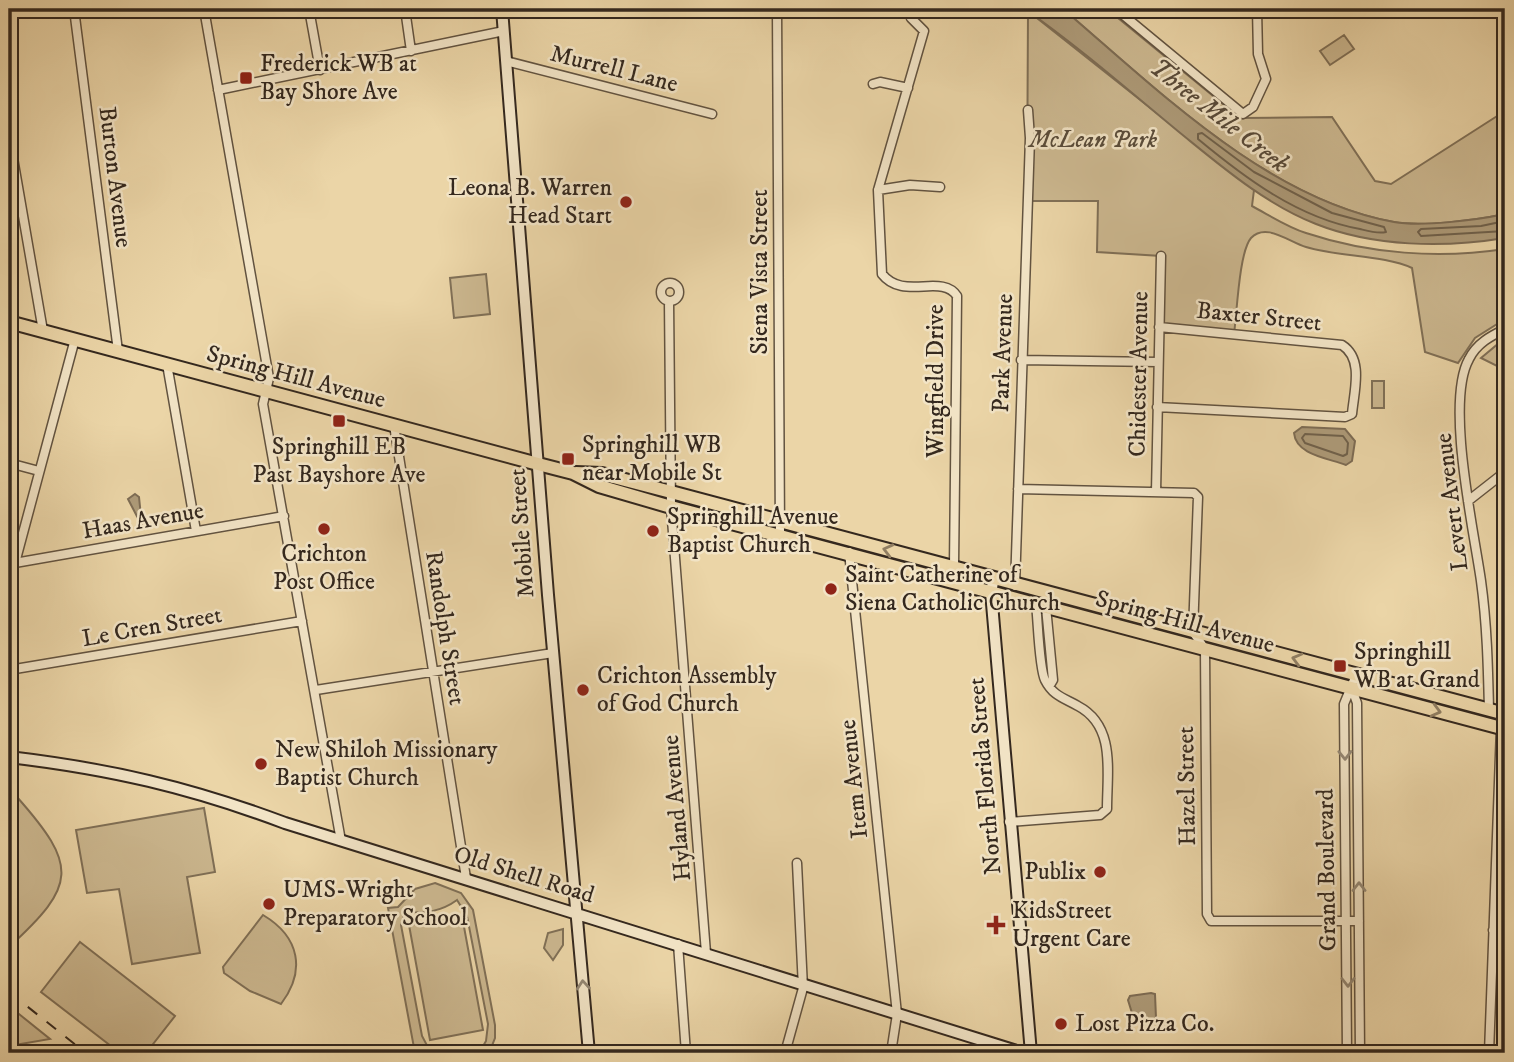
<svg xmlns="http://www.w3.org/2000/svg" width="1514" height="1062" viewBox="0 0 1514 1062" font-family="'IM FELL DW Pica',serif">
<rect width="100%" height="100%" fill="#ebd5a7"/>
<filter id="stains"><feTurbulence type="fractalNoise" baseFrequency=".00286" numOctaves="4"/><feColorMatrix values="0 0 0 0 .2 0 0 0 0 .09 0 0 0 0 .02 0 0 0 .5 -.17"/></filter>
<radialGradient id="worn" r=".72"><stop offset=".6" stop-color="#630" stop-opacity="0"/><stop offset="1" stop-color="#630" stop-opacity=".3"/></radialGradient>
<path fill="#ccb890" stroke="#807057" stroke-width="2" d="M1063,9H1107L1240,118L1332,117L1375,181L1391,184L1505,111V214C1477,220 1422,227 1394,222C1267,199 1158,90 1063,9Z
M1028,11L1254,190L1252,206C1269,215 1287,227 1306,233C1369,254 1439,259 1505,249V319L1475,338L1458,363L1425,352L1412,268C1384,255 1338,257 1306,247C1289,242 1266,222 1251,238C1239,252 1237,313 1234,334L1159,327L1161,256L1097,252L1098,201H1027Z
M1344,35L1354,49L1330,65L1320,51Z
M486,274L490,314L454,318L450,278Z
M1505,338V370L1481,358Z
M1372,381H1384V408H1372Z
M17,797C78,866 77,885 9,947V802Z
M204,808L215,872L187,877L200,953L132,964L119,889L87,893L76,830Z
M435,883L461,893L473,910L495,1025V1038L489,1053H479L486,1041L488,1024L467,916L457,900C442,911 423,915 405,911L401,925L422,1036L431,1053H415L388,908L398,907L415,889Z
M263,915C300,937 306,971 281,1004L250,991L224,973L223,967Z
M462,916L483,1030L430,1040L409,925Z
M563,929V945L553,960L544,948L548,933Z
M80,942L175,1016L146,1053H120L41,992Z
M9,1006L50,1039L9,1046Z"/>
<path fill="#ad9a78" stroke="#7d6c54" stroke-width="2" d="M1025,9H1063C1158,90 1267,199 1394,222C1422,227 1477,220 1505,214V238C1444,248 1374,247 1316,224C1265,204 1221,166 1179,132C1128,90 1079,47 1025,9Z
M1302,427L1345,429L1355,441L1352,461L1346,465C1328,458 1296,455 1294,433Z
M135,494L139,497L142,526L128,499Z
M1151,993L1155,994L1156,1018L1153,1021L1132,1013L1128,1000L1130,996Z"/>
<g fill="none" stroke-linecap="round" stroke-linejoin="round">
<path stroke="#70614b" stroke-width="2" d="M1202,133L1254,172L1332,213L1384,227L1386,232C1378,234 1368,231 1360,229C1298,218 1245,178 1198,139V134Z
M1505,221L1481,226L1421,229L1418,232L1421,236L1505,231
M1305,434L1343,436L1348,443L1347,454L1343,456L1305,443L1302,438Z"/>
<path stroke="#7d6c54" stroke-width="2" d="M934,13L940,9"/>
<defs>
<path id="street" d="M74,9L118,351
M204,9L269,378L263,404L341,841
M309,9L320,70
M405,9L411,51
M777,9L780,536
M1116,9L1243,114L1253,107L1266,79L1258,54L1257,9
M911,18L924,31L878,190L882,274C903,301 942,273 957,296L954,566
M506,61L712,114
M873,84L880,82L908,88
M218,90L504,31
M9,135L43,331
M878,190L910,185L940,187
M661 292a9 9 0 1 1 18 0a9 9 0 1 1-18 0Z
M669,301L671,507L706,953
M1021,360L1158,362
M167,364L196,531
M1157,407L1345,417L1352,414C1354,391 1364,359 1342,345L1159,327
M394,425L466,878
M9,463L39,471
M1018,489L1194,493L1198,497L1193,632L1205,649L1207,914L1211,921H1359
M1156,492L1161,256
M1468,501L1505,472
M849,552L897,1014L891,1053
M15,563L75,339
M9,564L284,516
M1015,586L1030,138L1028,110
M1046,607L1053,680L1050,685
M9,670L302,621
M1352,689L1357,703L1360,1053
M316,690L553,653
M1489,710C1488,667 1487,624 1481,581C1474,531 1445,402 1469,359C1477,343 1491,336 1505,329
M1009,822L1100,815L1107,809C1107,772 1116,726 1078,706C1064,698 1053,696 1045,680C1039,668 1038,620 1036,604
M1493,930L1505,933
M678,944L686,1053
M1489,1049L1505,1053
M785,1053L803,988L797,863
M1347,1053L1344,704L1356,675
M1489,1053L1501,728"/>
<path id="secondary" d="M502,9L548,595L589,1053
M994,578L991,592L1031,1053
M9,757C110,769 189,787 285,823L1023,1053"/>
<path id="primary" d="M9,322L538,464L573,473L599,486L671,507L1505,729
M576,473L602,474L671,492L1505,714"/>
</defs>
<use href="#street" stroke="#625340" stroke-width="11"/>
<use href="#secondary" stroke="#34281e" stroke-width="14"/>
<use href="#primary" stroke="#34281e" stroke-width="16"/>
<use href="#street" stroke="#f2e4c6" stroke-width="8"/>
<use href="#secondary" stroke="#f2e4c6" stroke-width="10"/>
<use href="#primary" stroke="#ebd5a7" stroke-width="12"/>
<path stroke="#34281e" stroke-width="2" stroke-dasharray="12 12" stroke-linecap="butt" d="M9,992L86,1053"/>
</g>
<defs><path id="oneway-chevron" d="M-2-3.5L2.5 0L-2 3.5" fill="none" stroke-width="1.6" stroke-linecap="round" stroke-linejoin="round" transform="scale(1.75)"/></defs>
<g stroke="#907e62">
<use href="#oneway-chevron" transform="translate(888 550) rotate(-166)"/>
<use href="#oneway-chevron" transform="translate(1297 659) rotate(-165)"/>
<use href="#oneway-chevron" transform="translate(1436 711) rotate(15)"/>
</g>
<g stroke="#938672">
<use href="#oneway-chevron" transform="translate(1345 755) rotate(89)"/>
<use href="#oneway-chevron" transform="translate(1359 887) rotate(-90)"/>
<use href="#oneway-chevron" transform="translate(1348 982) rotate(90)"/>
<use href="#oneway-chevron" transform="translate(583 985) rotate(-95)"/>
</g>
<g fill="#8f2418" stroke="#f2e4c6" stroke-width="2.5">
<rect x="239" y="71" width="14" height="14" rx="3.5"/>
<circle cx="626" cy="202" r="7"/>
<rect x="332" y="414" width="14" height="14" rx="3.5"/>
<rect x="561" y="452" width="14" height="14" rx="3.5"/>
<circle cx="324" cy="529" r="7"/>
<circle cx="653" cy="531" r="7"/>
<circle cx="831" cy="589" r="7"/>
<rect x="1333" y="659" width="14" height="14" rx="3.5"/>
<circle cx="583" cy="690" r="7"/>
<circle cx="261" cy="764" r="7"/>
<circle cx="1100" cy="872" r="7"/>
<circle cx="269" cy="904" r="7"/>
<path d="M992.5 914.5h7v7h7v7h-7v7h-7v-7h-7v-7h7z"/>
<circle cx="1061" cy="1024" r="7"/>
</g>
<g text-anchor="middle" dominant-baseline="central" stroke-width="5" stroke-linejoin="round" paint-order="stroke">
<g font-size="24" fill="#34281e" stroke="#f2e4c6" text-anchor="start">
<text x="260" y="64">Frederick WB at<tspan x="260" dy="28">Bay Shore Ave</tspan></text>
<text x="612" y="188" text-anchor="end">Leona B. Warren<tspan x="612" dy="28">Head Start</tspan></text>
<text x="582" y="445">Springhill WB<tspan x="582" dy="28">near Mobile St</tspan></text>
<text x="339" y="447" text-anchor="middle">Springhill EB<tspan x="339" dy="28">Past Bayshore Ave</tspan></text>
<text x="667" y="517">Springhill Avenue<tspan x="667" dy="28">Baptist Church</tspan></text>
<text x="324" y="554" text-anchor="middle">Crichton<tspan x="324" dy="28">Post Office</tspan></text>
<text x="845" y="575">Saint Catherine of<tspan x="845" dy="28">Siena Catholic Church</tspan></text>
<text x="1354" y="652">Springhill<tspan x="1354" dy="28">WB at Grand</tspan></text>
<text x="597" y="676">Crichton Assembly<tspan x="597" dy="28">of God Church</tspan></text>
<text x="275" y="750">New Shiloh Missionary<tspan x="275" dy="28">Baptist Church</tspan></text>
<text x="1086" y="872" text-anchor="end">Publix</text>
<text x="283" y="890">UMS-Wright<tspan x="283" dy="28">Preparatory School</tspan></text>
<text x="1012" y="911">KidsStreet<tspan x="1012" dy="28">Urgent Care</tspan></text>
<text x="1075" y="1024">Lost Pizza Co.</text>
</g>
<g font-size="24" fill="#34281e" stroke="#f2e4c6">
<text transform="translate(614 69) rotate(14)">Murrell Lane</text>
<text transform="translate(115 177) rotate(83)">Burton Avenue</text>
<text transform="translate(760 272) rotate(-90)">Siena Vista Street</text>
<text transform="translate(1259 317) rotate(6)">Baxter Street</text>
<text transform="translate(1003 353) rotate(-88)">Park Avenue</text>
<text transform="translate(1139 374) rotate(-89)">Chidester Avenue</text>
<text transform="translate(296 377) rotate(15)">Spring Hill Avenue</text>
<text transform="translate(936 381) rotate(-90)">Wingfield Drive</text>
<text transform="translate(1452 502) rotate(-97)">Levert Avenue</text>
<text transform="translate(143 521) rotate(-10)">Haas Avenue</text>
<text transform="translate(522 533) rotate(-94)">Mobile Street</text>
<text transform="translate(1185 622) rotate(15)">Spring Hill Avenue</text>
<text transform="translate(152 627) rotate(-10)">Le Cren Street</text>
<text transform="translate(445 628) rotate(81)">Randolph Street</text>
<text transform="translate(985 776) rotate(-95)">North Florida Street</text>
<text transform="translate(854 779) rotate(-96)">Item Avenue</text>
<text transform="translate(1187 786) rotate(-91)">Hazel Street</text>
<text transform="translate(677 808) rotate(-95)">Hyland Avenue</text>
<text transform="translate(1327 870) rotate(-91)">Grand Boulevard</text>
<text transform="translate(524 875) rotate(17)">Old Shell Road</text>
</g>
<g font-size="24" font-style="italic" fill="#5a4c3a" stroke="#f2e4c6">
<text x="1093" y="140">McLean Park</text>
</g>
<g font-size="26" font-style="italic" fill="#584a39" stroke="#f2e4c6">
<text transform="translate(1219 116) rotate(38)">Three Mile Creek</text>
</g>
</g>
<rect width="1514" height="1062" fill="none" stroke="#ebd5a7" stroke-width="35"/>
<rect x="10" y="10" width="1493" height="1041" fill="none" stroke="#34281e" stroke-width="3.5"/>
<rect x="18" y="18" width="1479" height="1027" fill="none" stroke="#34281e" stroke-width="2"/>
<rect width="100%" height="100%" filter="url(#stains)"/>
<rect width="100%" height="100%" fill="url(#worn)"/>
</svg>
